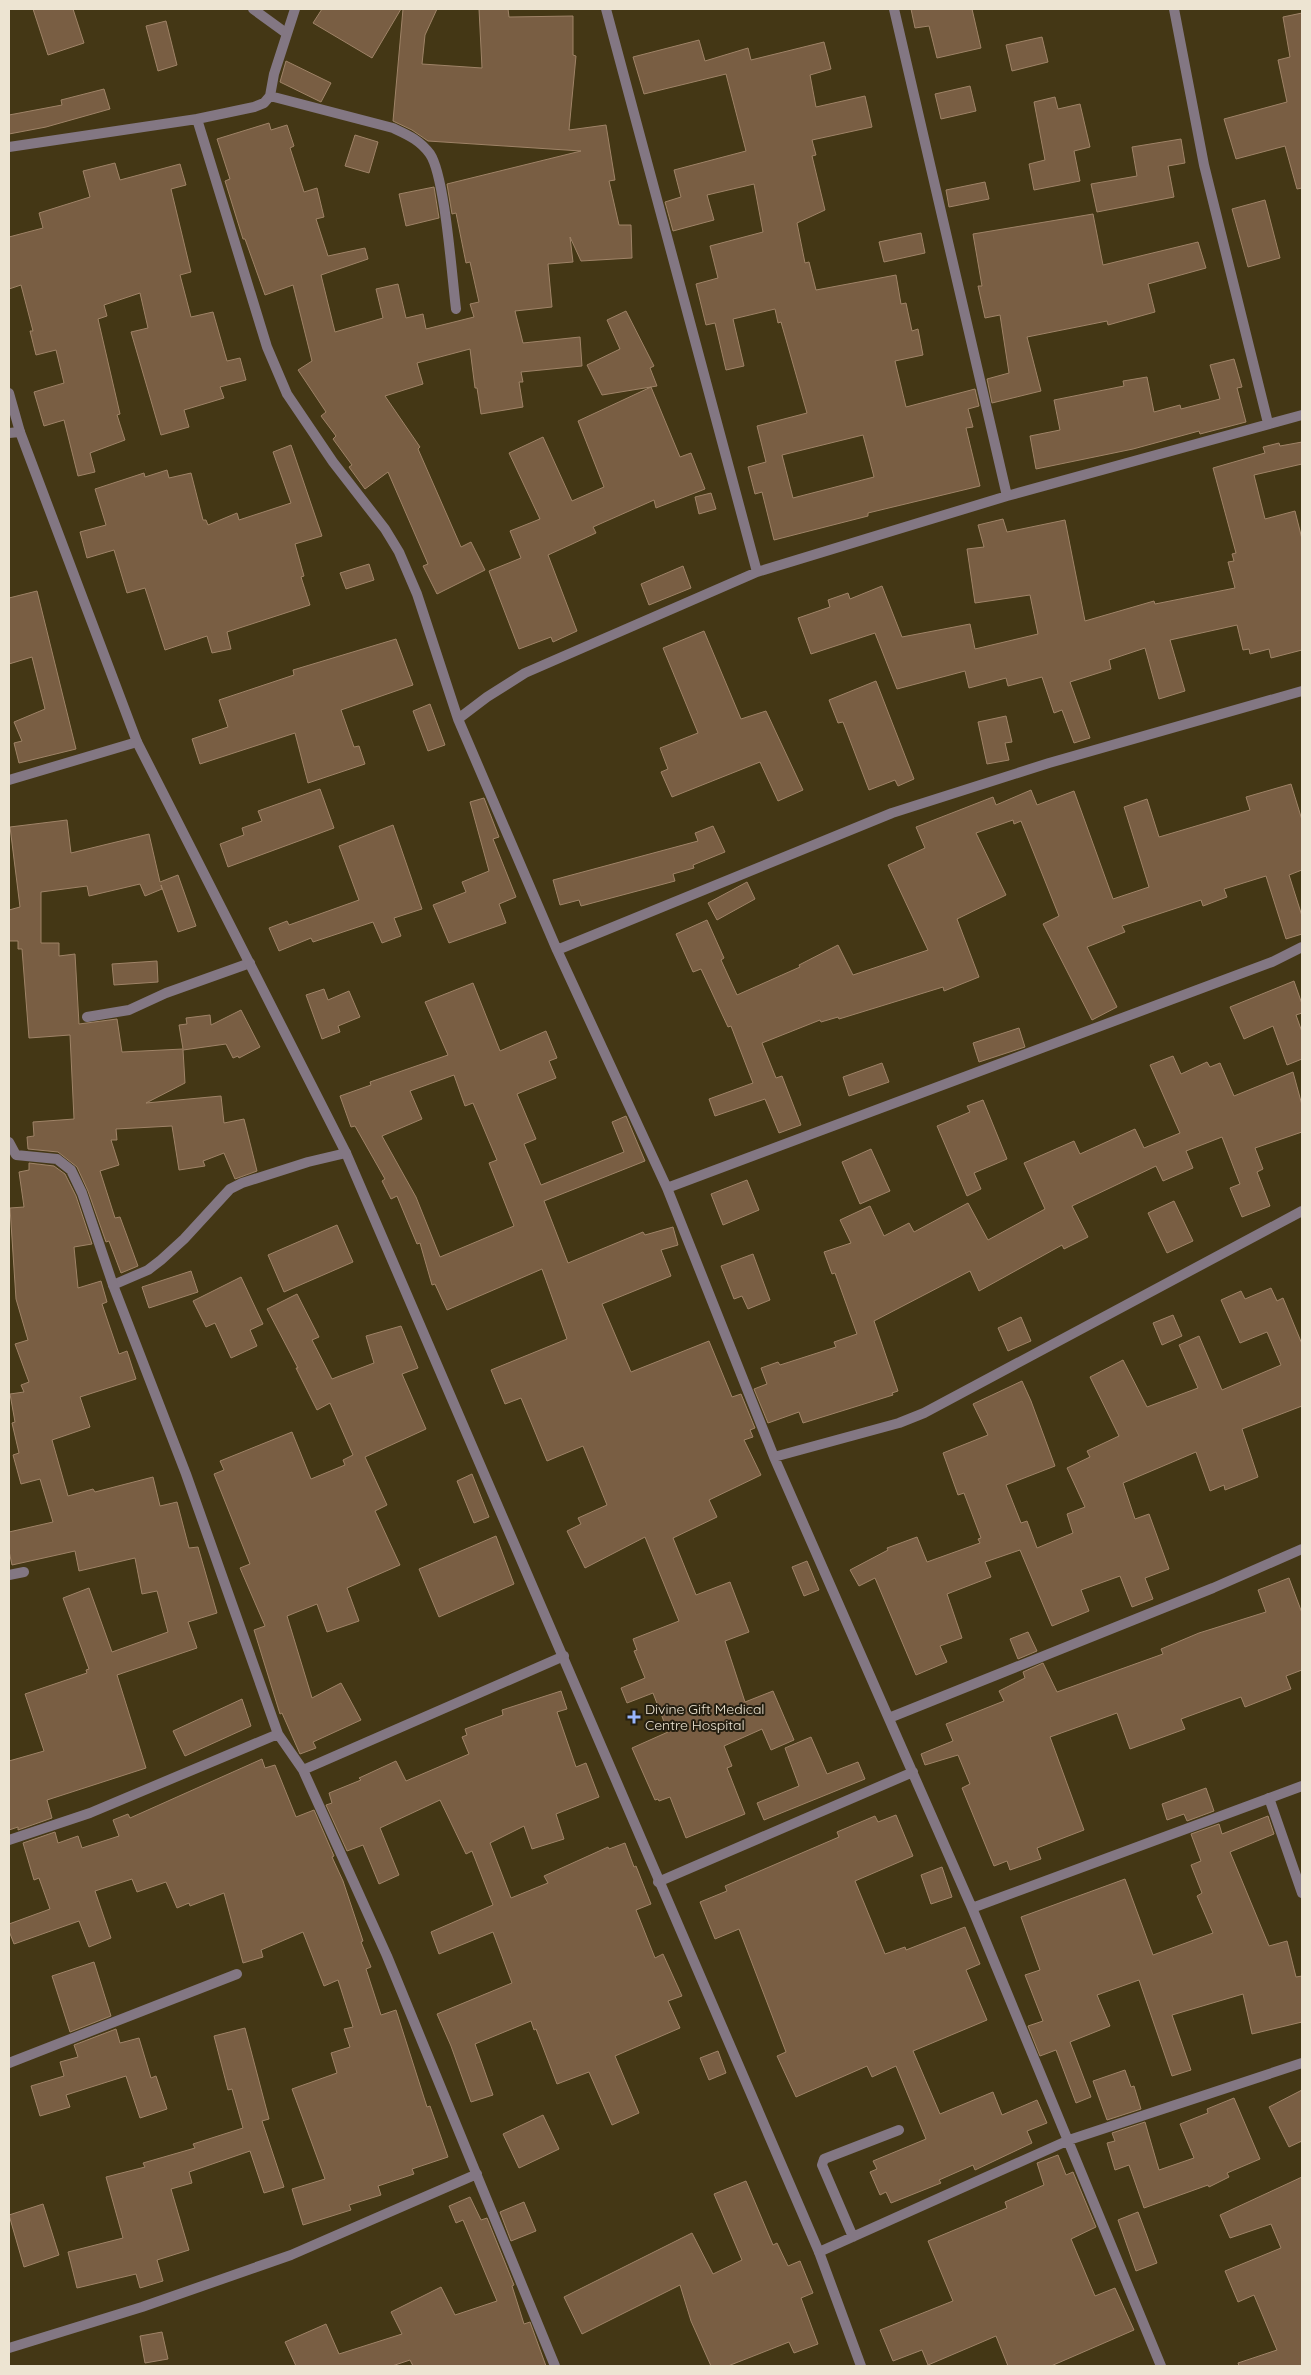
<svg xmlns="http://www.w3.org/2000/svg" width="1311" height="2375" viewBox="0 0 1311 2375" font-family="Quicksand,sans-serif">
<rect width="100%" height="100%" fill="#443715"/>
<path fill="#795e43" stroke="#9f8367" fill-rule="evenodd" d="M33,9H73L84,43L48,55Z
M322,9H401L372,58L313,23Z
M403,9H437L425,35L422,64L482,68L479,9H508L509,17L573,16V55L576,56L569,130L606,125L615,180L609,181L619,225H631L632,258L581,261L570,237L573,262L548,264L552,307L515,311L523,343L580,337L582,366L521,372L523,382H519L523,407L481,414L477,388H475L470,349L417,363L423,384L385,396L420,447L418,449L461,547L471,542L485,570L437,594L423,566L428,564L388,472L365,489L349,467L352,465L333,439L336,436L321,416L326,412L298,370L312,361L293,285L265,295L245,239H243L225,181L230,179L217,139L269,123L271,130L287,125L294,146L290,148L304,192L317,188L324,217L316,219L328,256L365,248L368,259L321,275L335,332L383,318L376,289L398,284L406,318L423,314L426,329L474,317L470,304L479,302L470,262L466,263L456,213L452,214L447,184L581,151L428,141L412,130L393,121Z
M911,9H972L981,48L937,58L929,26L915,28Z
M1302,13V188L1297,189L1285,146L1236,159L1224,119L1287,102L1278,60L1290,57L1283,17Z
M166,21L177,65L158,71L146,26Z
M1042,37L1048,62L1012,71L1006,45Z
M699,40L705,61L748,48L751,60L824,42L831,69L810,75L816,107L865,96L872,127L812,140L816,155L812,156L825,210L797,223L805,263L809,262L816,290L896,275L901,304L906,303L912,331L918,329L923,355L895,361L906,407L975,389L979,406L968,409L973,427L966,428L980,486L868,513V516L774,540L762,492L755,494L748,467L766,462L757,426L807,413L781,322L778,323L775,309L733,319L744,366L726,370L715,323L706,325L696,284L718,278L710,246L763,232L754,184L707,195L714,220L673,231L665,202L681,197L674,170L746,151L726,74L644,94L633,57ZM863,435L874,477L793,498L782,455Z
M286,61L331,83L321,102L280,82Z
M970,86L976,111L941,119L935,94Z
M104,89L110,109L46,127L9,134V115L62,105L61,100Z
M1055,97L1058,109L1080,104L1090,147L1074,151L1080,181L1034,190L1029,164L1045,160L1034,102Z
M355,135L378,142L369,173L345,166Z
M1181,139L1185,163L1168,166L1174,197L1097,212L1091,184L1137,176L1132,147Z
M115,163L120,180L180,164L186,185L171,189L191,272L180,275L191,317L213,312L227,361L240,358L246,380L220,387L224,398L184,410L189,427L161,435L131,332L148,328L140,293L104,305L107,316L98,319L120,414L117,415L125,440L90,453L95,472L78,476L64,420L44,426L34,392L64,383L56,350L36,355L30,331H33L21,285L9,289V237L43,228L39,213L90,197L83,171Z
M985,182L989,199L949,207L946,190Z
M434,187L439,218L406,226L399,194Z
M1265,200L1280,258L1248,267L1232,209Z
M1093,214L1103,265L1198,242L1206,268L1148,284L1155,312L1108,325L1107,321L1027,337L1041,391L992,403L987,379L1009,373L1000,315L985,318L978,286H982L973,234Z
M921,233L925,253L884,262L879,242Z
M626,311L654,366L650,368L657,386L602,395L587,365L620,349L607,320Z
M1234,359L1242,387L1237,388L1246,422L1200,434L1199,431L1133,449L1036,469L1030,436L1060,430L1054,400L1124,386L1123,381L1147,377L1154,412L1180,405L1181,409L1220,399L1210,365Z
M651,387L680,457L691,453L705,489L656,508L654,500L593,527L596,533L548,555L577,631L553,642L551,637L519,649L489,571L521,558L510,531L540,519L509,453L543,437L572,501L604,487L578,421Z
M1302,442V464L1254,475L1265,519L1295,511L1302,539V650L1271,658L1269,649L1250,654L1249,649L1243,650L1237,625L1170,640L1185,691L1159,699L1145,648L1109,660L1111,669L1070,682L1090,738L1074,743L1062,710L1054,713L1042,677L1008,686L1006,678L969,688L965,671L897,689L875,633L811,654L798,618L830,607L828,600L848,593L850,599L882,586L902,637L970,624L975,649L1038,634L1030,595L975,603L967,549L984,547L978,525L1003,519L1007,532L1065,520L1085,621L1154,601L1155,604L1235,588L1228,562L1234,561L1232,554L1236,553L1213,468L1265,453L1263,447L1279,443L1280,446Z
M291,445L322,536L295,544L304,576L301,577L310,605L227,632L231,649L212,653L207,636L165,650L145,588L127,593L114,550L87,558L80,532L106,525L95,489L144,473L145,477L167,470L169,478L191,473L203,520H206L208,525L237,513L239,520L291,503L273,452Z
M711,493L716,509L699,514L695,497Z
M369,564L374,580L346,589L340,573Z
M683,566L691,588L649,605L641,584Z
M37,591L76,749L19,763L14,743L22,741L14,722L45,709L32,657L9,664V598Z
M704,631L741,719L766,711L803,790L778,801L760,762L672,797L661,772L668,769L660,748L698,733L663,648Z
M396,639L413,685L341,710L354,747L359,746L365,764L308,783L295,733L200,764L192,739L228,727L219,700L294,675L293,670Z
M876,681L914,779L898,786L895,780L869,790L843,722L838,723L829,700Z
M430,704L445,745L428,751L413,711Z
M1006,716L1012,742L1005,743L1009,760L987,764L978,722Z
M1291,784L1302,820V870L1289,875L1302,916V934L1286,939L1266,876L1224,889L1227,897L1203,906L1201,900L1122,926L1125,932L1087,947L1117,1007L1092,1020L1043,924L1059,916L1021,821L1014,824L1013,820L976,833L1006,895L957,919L979,977L944,991L943,987L839,1019L838,1017L821,1022L820,1020L762,1043L776,1078L782,1076L801,1125L779,1133L765,1099L715,1116L709,1099L753,1083L731,1026L728,1027L701,969L693,972L676,934L707,920L724,958L721,960L737,995L800,967L799,965L838,945L853,975L928,950L888,865L925,848L916,827L993,797L996,805L1031,790L1037,805L1074,791L1113,899L1149,887L1124,807L1147,799L1159,837L1250,810L1246,797Z
M320,789L334,828L228,867L220,844L244,835L242,828L262,821L258,811Z
M484,798L499,837L493,839L516,897L499,904L506,923L449,943L433,905L466,892L462,882L489,871L470,802Z
M67,820L71,853L149,834L160,882L178,875L196,926L178,932L161,885L162,889L145,896L140,884L89,896L87,886L41,892V943H59V956L75,954L79,1024L117,1019L122,1052L183,1049L179,1025L187,1024L186,1018L210,1015L211,1025L241,1010L260,1047L239,1058L238,1056L233,1058L226,1044L183,1050L185,1083L146,1103L221,1096L224,1123L244,1119L257,1171L235,1179L224,1153L203,1161L205,1166L179,1170L172,1126L116,1129L117,1140H111L119,1165L100,1171L115,1218L120,1217L138,1266L121,1273L109,1241L106,1242L88,1191L77,1167L58,1152L28,1149L27,1137L34,1136L33,1122L74,1119L70,1035L29,1038L22,949H18V941H9V910L20,907L10,827Z
M393,825L422,909L394,918L401,936L382,943L373,922L313,942L311,938L279,951L269,928L287,921L289,925L359,900L339,846Z
M713,826L725,852L693,865L694,868L673,874L675,881L581,906L579,900L560,905L553,880L698,841L695,833Z
M747,882L755,899L717,920L708,903Z
M157,961L158,982L114,985L112,964Z
M1294,981L1302,1004V1013L1296,1015L1302,1032V1059L1287,1065L1273,1026L1244,1039L1230,1007Z
M473,983L500,1051L546,1031L557,1058L549,1061L556,1078L517,1094L536,1139L524,1144L541,1185L624,1152L612,1122L626,1116L645,1161L544,1201L568,1263L643,1232L645,1235L673,1227L678,1245L661,1250L671,1276L602,1304L631,1372L709,1341L732,1397L741,1394L755,1428L750,1430L753,1437L744,1440L761,1475L709,1500L717,1517L673,1538L696,1595L730,1582L749,1632L725,1641L745,1702L773,1691L794,1740L771,1750L762,1729L724,1746L732,1766L727,1768L745,1814L686,1838L670,1797L659,1801L658,1799L655,1800L632,1748L668,1732L653,1693L627,1703L621,1688L645,1678L634,1651L637,1650L633,1639L679,1621L645,1537L585,1568L567,1531L581,1524L578,1518L607,1505L583,1446L547,1461L521,1398L505,1404L491,1370L567,1339L542,1269L447,1310L435,1284L432,1285L420,1243L417,1244L397,1196L391,1199L382,1181L385,1179L355,1126L351,1127L340,1096L371,1085L370,1082L448,1055L425,1002ZM454,1075L465,1106L473,1103L497,1160L489,1163L514,1226L440,1257L416,1197L382,1136L422,1119L410,1091Z
M324,989L328,1000L349,991L360,1017L338,1026L340,1032L322,1039L306,995Z
M1019,1028L1025,1047L979,1062L973,1043Z
M1173,1056L1181,1074L1207,1062L1210,1067L1220,1063L1234,1096L1293,1072L1302,1105V1132L1255,1148L1263,1169L1257,1172L1270,1206L1242,1217L1230,1188L1240,1184L1222,1137L1186,1151L1193,1168L1163,1181L1156,1166L1072,1206L1088,1237L1064,1249L1062,1245L979,1291L970,1271L874,1321L898,1391L892,1393L893,1395L803,1423L799,1412L768,1423L754,1389L767,1384L761,1368L778,1362L780,1365L836,1347L834,1342L857,1334L835,1273L832,1274L824,1252L851,1243L840,1220L870,1206L884,1236L909,1223L914,1232L968,1203L988,1240L1045,1209L1024,1163L1074,1141L1080,1154L1135,1129L1144,1148L1180,1133L1150,1065Z
M882,1063L889,1082L849,1096L843,1077Z
M983,1100L1007,1159L974,1173L981,1189L967,1196L937,1126L970,1112L967,1106Z
M871,1149L890,1191L860,1204L842,1162Z
M29,1163L54,1166L65,1174L76,1196L92,1244L74,1247L78,1288L101,1281L107,1302L102,1304L119,1354L127,1351L136,1379L80,1397L90,1427L52,1440L68,1496L93,1489L95,1492L153,1477L160,1506L177,1502L189,1548L198,1547L217,1613L188,1622L197,1648L117,1675L146,1768L47,1800L52,1818L18,1830V1827L9,1830V1761L44,1751L25,1694L87,1673L86,1670L89,1669L63,1598L89,1588L112,1652L168,1632L157,1591L142,1594L135,1558L79,1571L75,1551L12,1565L9,1551V1532L53,1522L40,1479L21,1484L13,1455L19,1453L12,1423L15,1422L10,1394L24,1392L21,1385L29,1382L15,1344L28,1340L16,1299L10,1208L24,1207L19,1172L29,1170Z
M747,1180L759,1210L723,1225L711,1194Z
M1174,1201L1193,1241L1167,1253L1148,1213Z
M337,1225L353,1262L284,1292L268,1255Z
M753,1254L770,1300L748,1309L742,1296L734,1299L721,1266Z
M191,1271L198,1292L149,1308L142,1287Z
M241,1277L263,1324L250,1330L257,1346L231,1358L215,1323L206,1327L193,1301Z
M1271,1288L1277,1301L1283,1298L1302,1344V1406L1242,1429L1258,1477L1225,1490L1224,1485L1210,1491L1196,1452L1123,1483L1135,1519L1149,1514L1169,1569L1145,1578L1153,1599L1132,1607L1120,1576L1081,1590L1089,1611L1052,1626L1020,1550L985,1562L991,1577L947,1594L962,1638L940,1646L947,1662L916,1675L875,1578L859,1586L850,1570L888,1550L887,1548L917,1537L927,1562L980,1543L978,1539L981,1538L964,1493L958,1495L943,1453L988,1435L973,1404L1022,1381L1031,1401L1055,1466L1006,1485L1021,1523L1027,1521L1037,1548L1073,1533L1067,1514L1085,1507L1067,1468L1090,1457L1087,1451L1119,1436L1090,1377L1123,1360L1147,1407L1198,1388L1179,1345L1199,1336L1222,1390L1281,1365L1267,1332L1240,1343L1221,1300L1241,1291L1245,1299Z
M297,1294L319,1337L312,1340L332,1379L374,1363L366,1336L401,1326L418,1368L402,1374L426,1429L365,1457L387,1505L375,1511L400,1565L347,1588L359,1621L327,1632L317,1604L287,1616L312,1698L341,1683L361,1720L313,1742L316,1748L300,1754L282,1713L280,1714L254,1630L265,1626L240,1568L250,1564L214,1474L224,1470L220,1461L292,1432L311,1479L345,1465L343,1460L353,1455L330,1403L317,1410L296,1368H298L267,1309Z
M1173,1315L1182,1336L1162,1345L1153,1323Z
M1021,1317L1031,1341L1008,1351L998,1328Z
M472,1474L489,1517L474,1523L457,1481Z
M496,1536L514,1584L439,1617L419,1569Z
M807,1561L819,1590L804,1596L792,1567Z
M1289,1578L1302,1613V1670L1286,1676L1291,1689L1245,1707L1241,1697L1181,1719L1185,1729L1130,1749L1117,1713L1050,1737L1084,1830L1037,1848L1041,1859L1010,1870L1007,1861L994,1866L962,1788L970,1784L958,1755L925,1765L921,1754L953,1741L946,1724L1004,1701L999,1691L1025,1678L1023,1672L1043,1663L1057,1692L1163,1654L1161,1649L1199,1633L1266,1612L1258,1590Z
M1028,1632L1037,1651L1018,1659L1010,1639Z
M561,1691L567,1709L557,1712L576,1767L586,1763L599,1797L556,1814L564,1839L532,1849L524,1826L490,1843L511,1898L548,1883L544,1876L608,1847L609,1849L625,1843L634,1867L636,1866L651,1904L636,1910L655,1958L663,1954L682,1996L668,2001L680,2028L615,2056L639,2113L612,2125L589,2072L557,2084L536,2029L534,2030L531,2021L475,2044L493,2095L471,2102L451,2046L437,2014L512,1983L493,1932L439,1954L431,1932L493,1905L472,1851L466,1854L440,1800L380,1828L399,1875L379,1884L363,1845L347,1851L326,1805L332,1803L329,1793L361,1780L359,1778L396,1761L406,1781L469,1754L462,1737L467,1735L465,1729L503,1715L502,1710Z
M242,1699L251,1726L185,1756L173,1731Z
M811,1737L827,1774L858,1762L865,1779L764,1820L757,1803L799,1786L785,1748Z
M262,1759L265,1768L275,1765L296,1817L314,1810L334,1856L332,1857L343,1881L363,1941L361,1942L371,1967L366,1969L381,2015L396,2010L427,2107L430,2106L448,2157L412,2169L414,2174L378,2186L381,2195L349,2205L351,2210L303,2225L292,2189L325,2179L292,2089L337,2073L331,2053L350,2047L344,2029L353,2027L338,1980L324,1986L303,1932L261,1950L263,1957L243,1963L224,1893L190,1906L189,1903L177,1908L166,1882L137,1892L132,1879L95,1891L111,1938L89,1947L79,1921L14,1944L9,1931V1924L50,1909L39,1878L34,1880L23,1843L55,1832L58,1843L78,1836L82,1848L119,1836L113,1820L128,1814L130,1818Z
M1206,1788L1214,1811L1187,1821L1184,1814L1167,1820L1162,1804Z
M896,1815L913,1856L855,1881L885,1954L905,1947L906,1950L965,1927L980,1964L966,1970L987,2020L913,2051L940,2114L993,2092L1002,2115L1037,2100L1047,2123L1027,2131L1032,2143L975,2170L973,2165L939,2180L941,2183L891,2203L886,2192L880,2195L870,2172L877,2169L873,2161L926,2139L896,2066L872,2077L867,2066L796,2097L777,2056L786,2052L739,1929L715,1939L700,1902L727,1891L725,1886L839,1837L837,1832L875,1816L878,1822Z
M1268,1816L1274,1834L1230,1852L1269,1946L1287,1941L1296,1977L1302,1976V2022L1252,2034L1243,1994L1172,2015L1191,2070L1172,2076L1139,1980L1097,1995L1110,2026L1070,2042L1091,2097L1076,2103L1056,2050L1040,2056L1028,2026L1043,2021L1025,1975L1040,1970L1021,1917L1125,1879L1153,1955L1213,1933L1197,1896L1202,1893L1191,1865L1201,1861L1191,1834L1219,1824L1222,1834Z
M942,1867L952,1897L931,1904L921,1875Z
M94,1962L111,2016L70,2032L52,1976Z
M245,2028L269,2119L262,2121L284,2187L264,2193L250,2151L189,2172L192,2183L171,2189L189,2250L157,2260L163,2281L140,2288L136,2274L77,2288L68,2252L123,2238L106,2177L145,2167L143,2163L195,2148L193,2144L243,2128L232,2089L228,2090L214,2036Z
M116,2029L120,2043L139,2038L151,2078L156,2076L167,2109L140,2118L126,2076L66,2095L70,2107L40,2116L31,2086L64,2076L60,2062L78,2057L74,2045Z
M718,2051L726,2073L709,2080L700,2058Z
M1125,2070L1131,2087L1134,2086L1141,2109L1107,2120L1093,2081Z
M1302,2090V2141L1289,2147L1269,2107Z
M1234,2098L1260,2159L1227,2173L1229,2177L1209,2187L1208,2185L1144,2208L1129,2165L1115,2170L1107,2143L1115,2141L1112,2133L1145,2122L1159,2170L1194,2158L1180,2124L1208,2113L1207,2109Z
M543,2115L559,2149L519,2168L503,2134Z
M1058,2155L1066,2175L1073,2172L1096,2227L1071,2239L1095,2296L1115,2288L1134,2330L1051,2366H1008L996,2336L928,2365L922,2350L893,2361L880,2330L953,2301L928,2241L1007,2208L1005,2202L1044,2185L1037,2163Z
M1302,2177V2366H1239L1238,2363L1277,2350L1254,2295L1238,2302L1225,2271L1281,2248L1271,2224L1230,2238L1220,2215Z
M746,2181L773,2245L777,2243L788,2266L800,2261L813,2293L801,2298L818,2344L794,2353L789,2342L728,2366H711L691,2321L680,2285L582,2334L564,2297L692,2233L713,2274L742,2260L714,2194Z
M470,2197L481,2220L487,2218L514,2285L512,2286L524,2324L530,2322L546,2366H413L410,2360L392,2366H296L285,2342L326,2324L339,2354L402,2334L391,2312L441,2287L455,2315L497,2301L463,2220L456,2223L449,2206Z
M524,2202L536,2231L511,2241L500,2212Z
M43,2204L59,2255L24,2267L9,2215Z
M1138,2212L1157,2263L1136,2271L1118,2220Z
M162,2332L168,2359L145,2363L140,2336Z"/>
<g fill="none" stroke-linecap="round" stroke-linejoin="round">
<path stroke="#837783" stroke-width="10" d="M253,9L286,33
M87,1017L129,1010L166,993L250,963
M113,1285L148,1270L161,1260L184,1239L230,1189L242,1183L308,1162L346,1153
M1269,1798L1302,1893"/>
<path stroke="#837783" stroke-width="10" d="M606,9L757,572
M894,9L1007,496
M1174,9L1204,165L1268,423
M270,96L393,128C408,135 420,140 430,154C445,176 452,278 456,309
M197,119L254,107L264,103L270,96L274,74L295,9
M9,147L197,119L267,347L287,394L333,462L385,529L399,552L417,594L458,719L557,950L667,1188L774,1457L972,1908L1161,2366
M9,433L20,432
M458,719L487,697L525,673L757,572L1007,496L1302,415
M9,780L137,742
M557,950L892,813L1049,763L1302,691
M9,1142L16,1155L57,1159L71,1170L82,1193L113,1285L186,1474L278,1734L303,1770L387,1956L555,2366
M667,1188L1272,962L1302,947
M774,1457L899,1423L924,1413L1302,1211
M9,1575L24,1572
M889,1718L1213,1588L1302,1549
M303,1770L564,1656
M9,1840L90,1813L278,1734
M658,1882L913,1772
M972,1908L1302,1786
M9,2063L237,1974
M853,2237L822,2165L824,2159L899,2130
M819,2252L1069,2140L1302,2063
M9,2348L142,2307L291,2255L477,2174"/>
<path stroke="#837783" stroke-width="10" d="M9,393L20,432L137,742L346,1153L819,2252L861,2366"/>
</g>
<path fill="#98b5fd" stroke="#251f11" stroke-width="2" d="M631.5 1709.5h5v5h5v5h-5v5h-5v-5h-5v-5h5z"/>
<g text-anchor="middle" dominant-baseline="central" stroke-width="4" stroke-linejoin="round" paint-order="stroke">
<g font-size="14" fill="#ede4d2" stroke="#251f11" text-anchor="start">
<text x="645" y="1709">Divine Gift Medical<tspan x="645" dy="16">Centre Hospital</tspan></text>
</g>
</g>
<rect width="1311" height="2375" fill="none" stroke="#ede4d2" stroke-width="20"/>
</svg>
